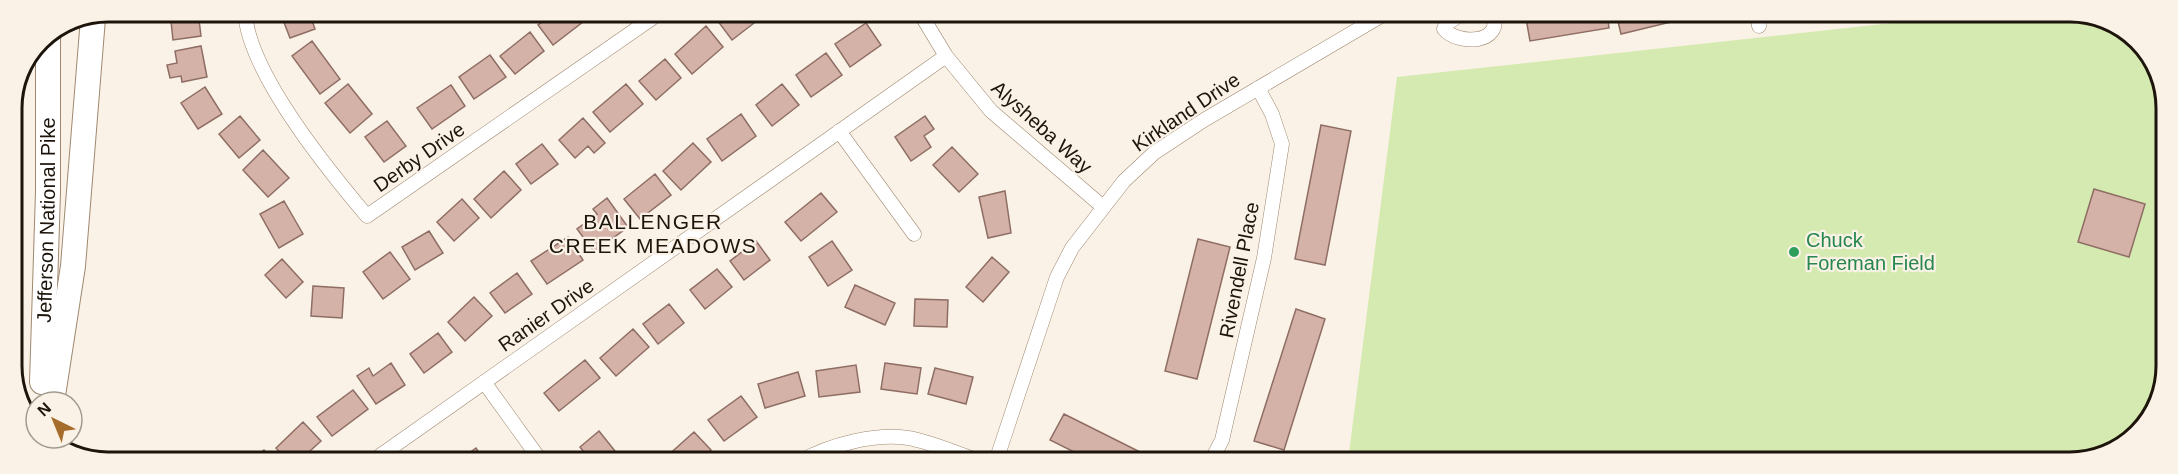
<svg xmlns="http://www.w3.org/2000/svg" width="2178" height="474" viewBox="0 0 2178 474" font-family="Helvetica,sans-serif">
<rect width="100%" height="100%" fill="#fbf2e7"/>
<path fill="#d5eab0" d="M1974,14H2088L2138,40L2164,89V384L2133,438L2076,462L1348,461L1397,77Z"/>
<path fill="#d5b2a7" stroke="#8e6e64" stroke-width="1.5" d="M170,12H198L201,36L173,40Z
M280,12H309L315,29L290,38Z
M416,12H454L453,21L416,17Z
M555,12H590L592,15L553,45L538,25Z
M727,13H752L758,20L732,40L717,20Z
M1525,13H1607L1609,28L1530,41Z
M1616,13H1700V15L1621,34Z
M866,23L881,45L850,67L835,44Z
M706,26L723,47L692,74L675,54Z
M530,32L544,51L515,74L500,56Z
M312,41L340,79L320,94L292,56Z
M201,46L207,77L182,82L181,76L170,78L167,65L177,63L175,51Z
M826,53L842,75L811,97L796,75Z
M490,55L506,77L474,99L459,77Z
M665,59L681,78L656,100L639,81Z
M348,84L372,114L350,133L325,103Z
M626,84L643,104L610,132L593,112Z
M782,84L799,105L772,126L756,105Z
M451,85L465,106L432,129L417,108Z
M205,87L222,114L198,129L181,103Z
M741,114L756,136L722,161L707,139Z
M240,116L260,140L239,158L219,134Z
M925,116L934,129L924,136L931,147L911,161L895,137Z
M583,118L605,143L594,153L588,146L575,158L559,140Z
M387,121L406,146L384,162L365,137Z
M1321,125L1351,131L1325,265L1295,259Z
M693,143L711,162L681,190L663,171Z
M542,144L558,164L531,184L516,164Z
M952,147L978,174L959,192L933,165Z
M263,150L289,178L268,197L243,170Z
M504,171L521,190L491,218L474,199Z
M655,174L671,195L640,219L624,199Z
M2094,189L2145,204L2129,257L2078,242Z
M1005,191L1011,233L988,238L979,197Z
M821,193L837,212L801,241L785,222Z
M607,198L628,227L594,252L577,229L597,214L593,209Z
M462,199L479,218L454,241L437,222Z
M284,201L303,234L279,248L260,214Z
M429,231L443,253L415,270L402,247Z
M568,237L583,260L547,284L531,261Z
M1198,239L1230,247L1197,379L1165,371Z
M756,241L770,260L744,280L730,261Z
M832,241L852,270L828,286L809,257Z
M390,252L410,279L383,299L363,272Z
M992,257L1009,272L983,302L966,287Z
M282,259L303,282L286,298L265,275Z
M717,269L732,287L705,309L690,290Z
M517,273L532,294L505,313L490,293Z
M855,285L895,303L885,325L845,307Z
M313,286L344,288L342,318L311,316Z
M474,297L492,316L465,341L448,322Z
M915,299L948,300L947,327L914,326Z
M669,304L684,323L658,344L643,324Z
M1296,309L1325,319L1284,450L1254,441Z
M633,329L649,347L616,376L600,358Z
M438,333L452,352L424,373L410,354Z
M585,360L600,378L559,411L544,393Z
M391,363L405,385L376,404L357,376L369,368L373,376Z
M885,363L921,368L917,394L881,389Z
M856,365L860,392L819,397L816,371Z
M935,368L973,377L966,404L928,394Z
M798,372L805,396L765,408L758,384Z
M353,390L368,409L332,436L317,417Z
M741,396L757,417L724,441L708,420Z
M1064,414L1158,461H1092L1050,440Z
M303,422L321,441L300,460H287L276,448Z
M599,431L623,461H591L580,447Z
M694,432L711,450L699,461H668L665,458Z
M476,448L484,461H458Z
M264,450L273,460H251Z"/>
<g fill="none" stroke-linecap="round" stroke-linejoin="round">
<defs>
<path id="street" d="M245,12C248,72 328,170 367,216L661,12
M920,13L946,56L991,111L1102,206
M1463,13L1446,24L1444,29C1457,45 1504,45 1493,13
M1757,13L1759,26
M839,131L914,234
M484,382L541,461
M374,460L946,56
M801,461C830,445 874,433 908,438C932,442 955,453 979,461
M996,461L1057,277L1072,248L1124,181L1154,153L1204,120L1386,13
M1211,461L1222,440L1264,258L1282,144L1272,114L1258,88"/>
<g id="highway">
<path id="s1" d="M42,382L48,192V37"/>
<path d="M52,402L73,266L93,18"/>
</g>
</defs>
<use href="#street" stroke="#9e8870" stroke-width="15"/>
<use href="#highway" stroke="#9e8870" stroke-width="26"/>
<use href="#street" stroke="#fff" stroke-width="14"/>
<use href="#highway" stroke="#fff" stroke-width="24"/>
</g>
<circle fill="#2e9e5b" stroke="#fbf2e7" stroke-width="2" cx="1794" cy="252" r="6"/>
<g text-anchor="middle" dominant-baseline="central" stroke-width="4.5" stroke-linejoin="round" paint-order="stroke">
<g font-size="20" fill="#1d150b" stroke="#fbf2e7">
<text transform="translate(1186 112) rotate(-34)">Kirkland Drive</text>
<text transform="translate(1042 127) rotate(42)">Alysheba Way</text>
<text transform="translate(419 157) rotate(-35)">Derby Drive</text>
<text stroke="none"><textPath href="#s1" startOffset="162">Jefferson National Pike</textPath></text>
<text transform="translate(1239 270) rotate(-79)">Rivendell Place</text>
<text transform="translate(546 315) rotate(-35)">Ranier Drive</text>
</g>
<g font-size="20" fill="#27864d" stroke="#fbf2e7" text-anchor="start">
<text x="1806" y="240">Chuck<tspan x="1806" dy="23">Foreman Field</tspan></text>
</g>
<g font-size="21" letter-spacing="1.5" fill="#1d150b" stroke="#fbf2e7">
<text x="653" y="221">BALLENGER<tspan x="653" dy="24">CREEK MEADOWS</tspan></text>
</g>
</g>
<path d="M0 0H2178V474H0ZM108 22H2070A86 86 0 0 1 2156 108V366A86 86 0 0 1 2070 452H108A86 86 0 0 1 22 366V108A86 86 0 0 1 108 22Z" fill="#fbf2e7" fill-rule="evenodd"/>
<path fill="none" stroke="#1d150b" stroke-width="3" d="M108 22H2070A86 86 0 0 1 2156 108V366A86 86 0 0 1 2070 452H108A86 86 0 0 1 22 366V108A86 86 0 0 1 108 22Z"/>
<g transform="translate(54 420) rotate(317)"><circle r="28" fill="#fbf2e7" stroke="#a29a8f" stroke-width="1.5"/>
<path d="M0-4.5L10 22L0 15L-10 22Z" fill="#a66c2b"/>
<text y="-9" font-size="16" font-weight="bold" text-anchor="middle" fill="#1d150b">N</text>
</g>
</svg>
